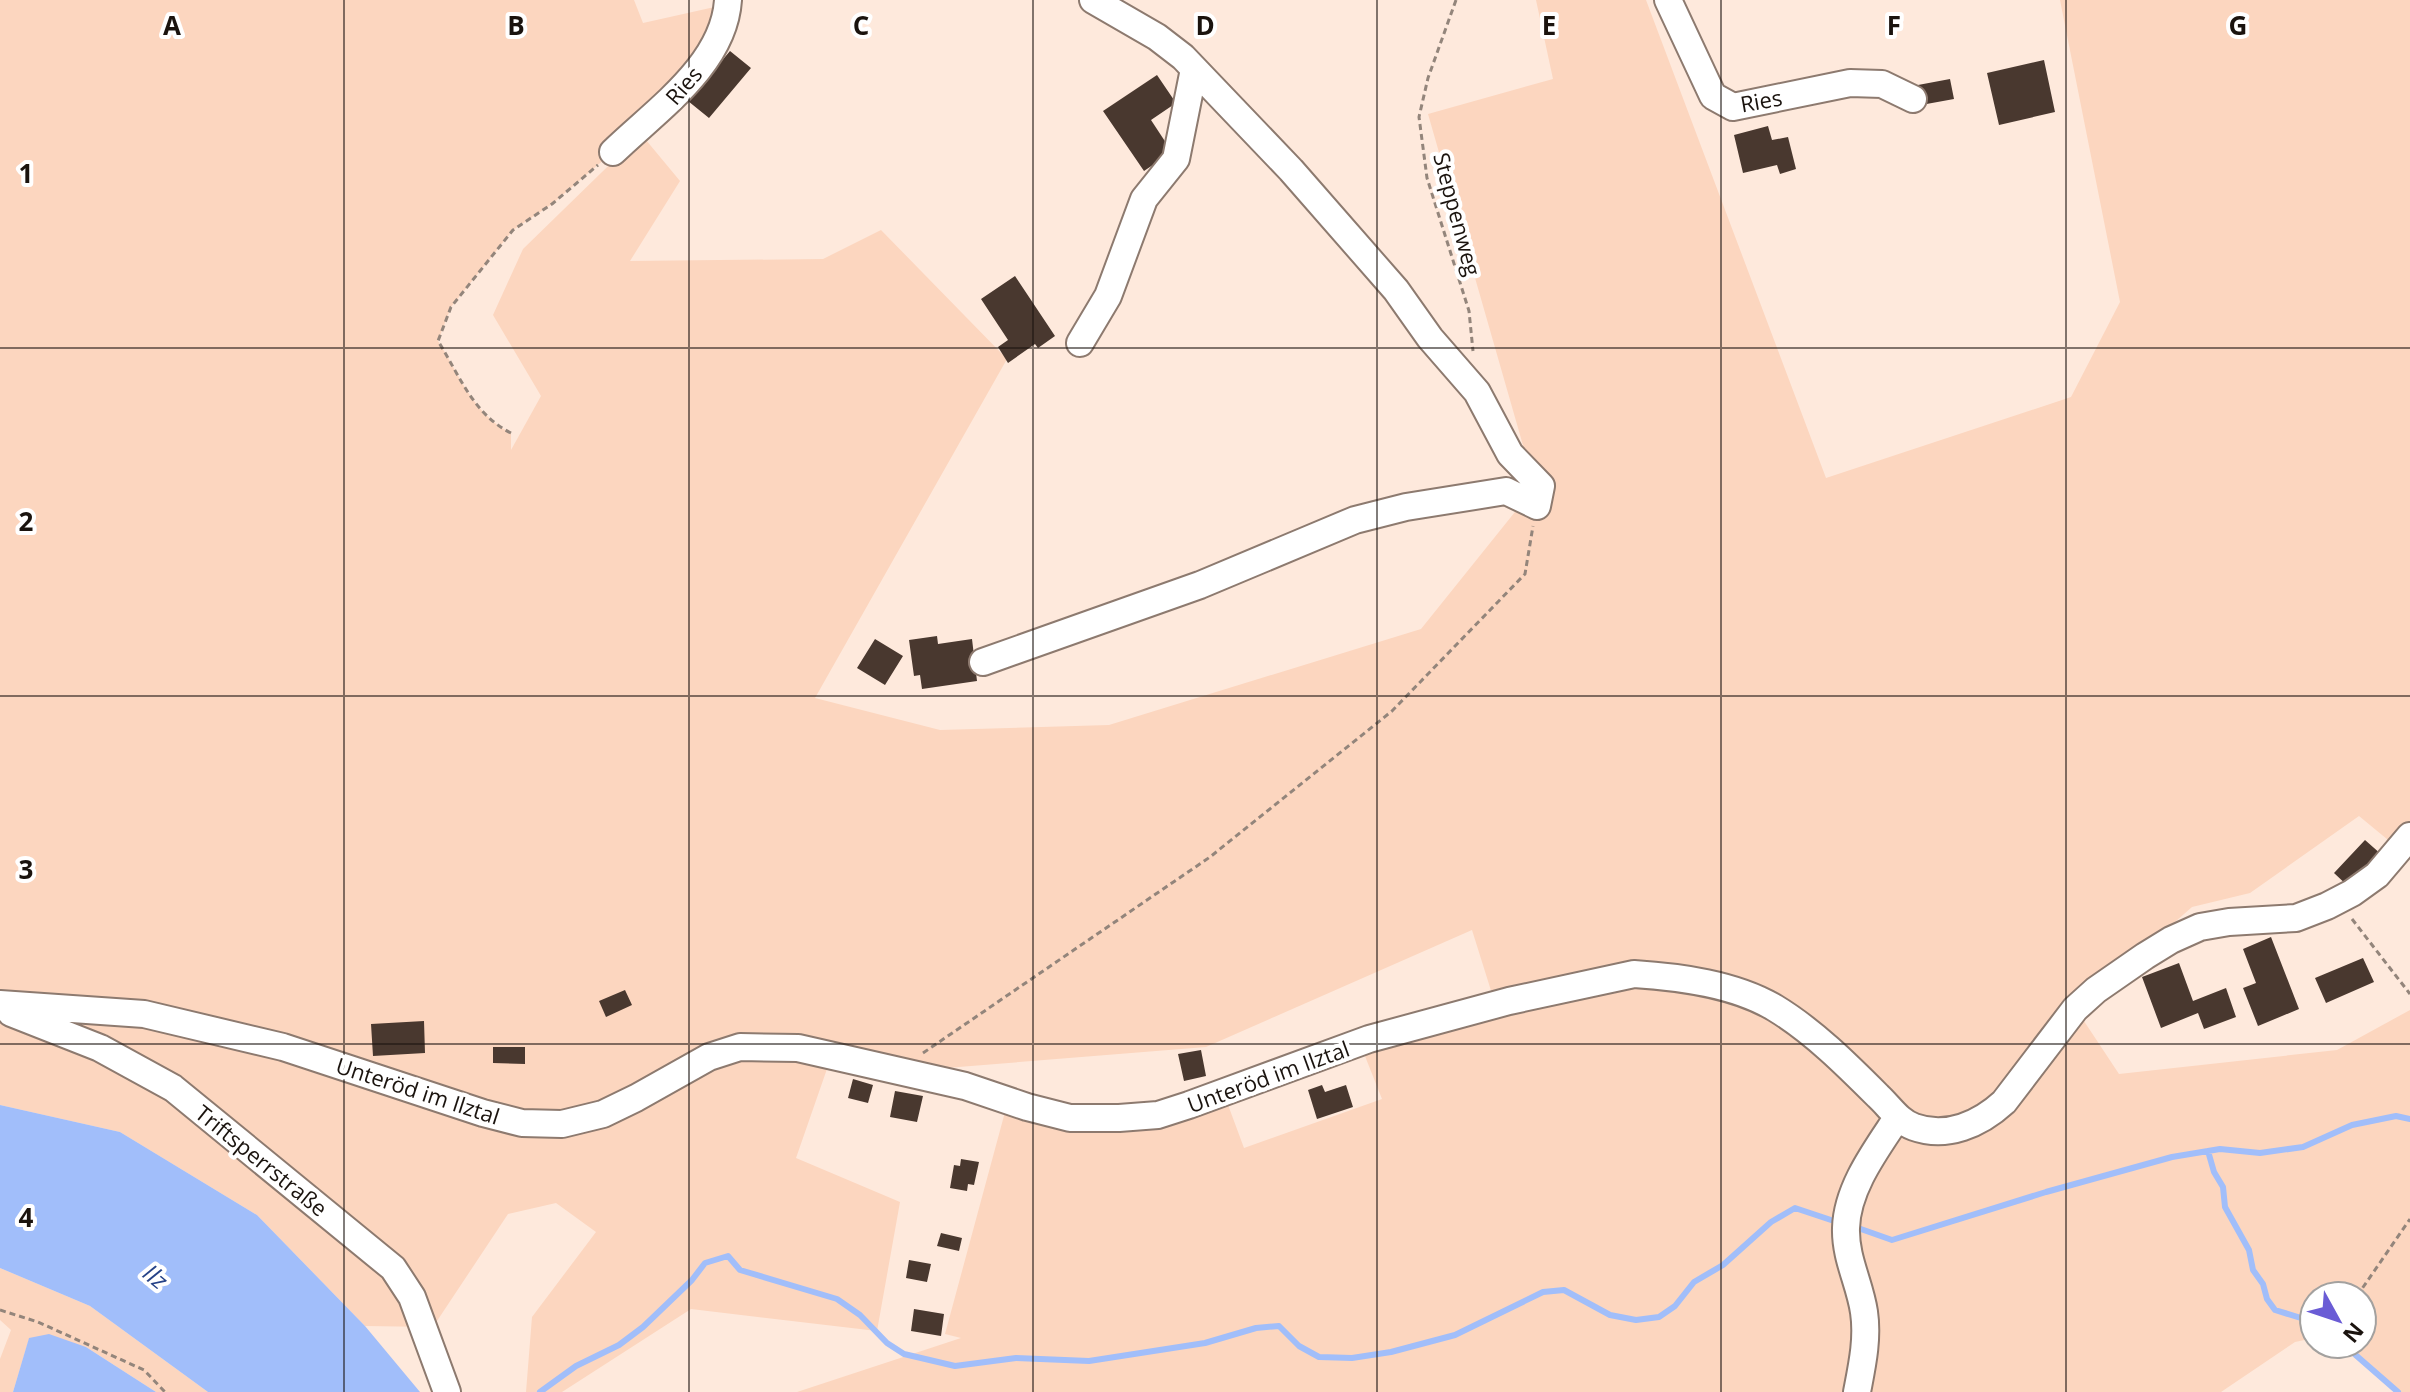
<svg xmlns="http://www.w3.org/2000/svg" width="2410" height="1392" viewBox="0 0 2410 1392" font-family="'Open Sans',sans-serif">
<rect width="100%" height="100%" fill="#fee9dc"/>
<path fill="#fcd6bf" d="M0,0H634L643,23L728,4L714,46L613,152L552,204L513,230L451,307L438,341C460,376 473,414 511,433V450L541,396L493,315L523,249L641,134L680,181L630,261L823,259L881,230L1007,359L815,698L940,730L1109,725L1421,629L1535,487L1428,114L1553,79L1536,0H1646L1826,478L2071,397L2120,302L2060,0H2410V836L2399,849L2359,816L2250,893L2192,907L2076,1009L2119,1074L2337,1050L2410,1010V1392H2398L2343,1344H2362V1296H2314V1338L2295,1342L2221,1392H797L961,1338L945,1334L1005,1112L1070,1118L1224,1094L1244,1148L1382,1099L1361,1046L1493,997L1472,930L1206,1047L896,1072L828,1066L796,1158L900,1202L877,1331L691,1309L562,1392H526L532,1317L596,1232L556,1203L508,1214L433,1327L365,1326L257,1215L120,1132L0,1105Z
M0,1268L90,1306L208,1392H156L86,1347L29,1339L13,1392H0V1359L11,1330L0,1320Z"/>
<path fill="#a1befa" d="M0,1105L120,1132L257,1215L365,1326L420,1392H208L90,1306L0,1268Z
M49,1334L86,1347L156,1392H13L29,1338Z"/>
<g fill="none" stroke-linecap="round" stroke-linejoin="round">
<path stroke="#a1befa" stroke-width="6" d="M2208,1151L2214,1172L2223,1187L2225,1207L2249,1250L2253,1270L2263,1284L2267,1299L2275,1310L2314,1322
M1858,1228L1892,1240L2046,1192L2172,1157L2220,1149L2260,1153L2303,1147L2352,1125L2396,1116L2410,1119
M2343,1344L2398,1392
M540,1392L576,1366L619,1345L643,1327L692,1280L705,1263L728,1256L740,1270L837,1299L860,1315L887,1343L904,1354L955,1366L1016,1358L1089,1361L1205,1343L1256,1328L1279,1326L1299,1346L1319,1357L1352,1358L1391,1352L1455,1335L1543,1292L1564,1290L1610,1315L1636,1320L1659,1317L1675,1306L1694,1282L1723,1265L1771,1222L1795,1208L1831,1220"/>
</g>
<path fill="#49382f" d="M730,51L751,68L709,118L688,101Z
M2044,60L2055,112L1999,125L1987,73Z
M1157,75L1176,103L1151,120L1172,152L1144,171L1103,111Z
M1950,79L1954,99L1921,105L1918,85Z
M1768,126L1772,140L1788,137L1796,169L1780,174L1777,165L1743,173L1734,135Z
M1015,276L1055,336L1038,348L1035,344L1008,363L998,347L1008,340L981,299Z
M937,636L938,644L972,639L977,681L922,689L920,675L914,676L909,640Z
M875,639L903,656L885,685L857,668Z
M2365,840L2382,855L2350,888L2334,873Z
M2271,937L2299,1009L2258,1026L2243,988L2256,983L2243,949Z
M2363,958L2374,982L2326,1003L2315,978Z
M2179,963L2193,1001L2226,988L2236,1017L2204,1029L2198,1013L2161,1028L2142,977Z
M625,990L632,1005L606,1017L599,1001Z
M424,1021L425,1053L373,1056L371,1024Z
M493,1047H525V1064L493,1063Z
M1201,1050L1206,1076L1184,1081L1178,1054Z
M853,1079L873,1085L868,1103L848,1098Z
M1322,1085L1325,1092L1346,1085L1353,1107L1317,1119L1308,1090Z
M895,1091L923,1096L917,1122L890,1117Z
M961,1159L979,1162L974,1185L968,1184L967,1191L950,1188L954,1165L960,1166Z
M941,1233L962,1238L959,1251L937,1246Z
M909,1260L931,1264L927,1282L906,1278Z
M914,1309L944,1314L941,1336L911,1331Z"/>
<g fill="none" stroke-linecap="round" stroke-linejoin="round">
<defs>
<path id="minor" d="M1668,0L1713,96L1733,107L1850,83L1882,84L1913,99
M613,152C655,111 724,65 728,0
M1080,343L1108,296L1144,199L1176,159L1194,69
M983,662L1200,585L1355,520L1406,507L1506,491L1537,506L1541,486L1510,454L1477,392L1430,338L1396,290L1291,170L1183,57L1157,37L1093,0
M0,1004L144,1014L283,1047L483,1113L522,1123L562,1124L603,1114L636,1098L709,1057L740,1047L798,1048L965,1086L1027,1107L1070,1118H1119L1158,1115L1189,1105L1369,1039L1509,1001L1634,974C1680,977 1735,984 1775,1008C1813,1031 1847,1065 1878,1096C1890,1107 1898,1121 1914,1127C1947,1139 1980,1124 2004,1102L2075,1009L2096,990L2145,956L2171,940L2200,927L2229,922L2296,918L2327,906L2352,893L2377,875L2410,836
M11,1013L100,1048L173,1088L393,1268L412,1297L447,1392
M1857,1392C1862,1366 1868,1339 1864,1312C1860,1284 1845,1258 1846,1228C1847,1188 1876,1150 1897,1118"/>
</defs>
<use href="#minor" stroke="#8d7a6f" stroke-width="30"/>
<path stroke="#93857b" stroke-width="3" stroke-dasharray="6 4" stroke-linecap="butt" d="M1456,0L1428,78L1419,117L1427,178L1469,311L1473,351
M511,433C473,414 460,376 438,341L451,307L513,230L552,204L598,165
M2352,919L2410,994
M923,1053L1210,857L1392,711L1525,574L1533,526
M2357,1296L2410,1219
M0,1310L38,1322L144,1370L165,1392"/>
<use href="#minor" stroke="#fff" stroke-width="26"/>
</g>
<path fill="none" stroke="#1a130e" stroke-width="2" stroke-opacity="0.55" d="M344,0V1392M689,0V1392M1033,0V1392M1377,0V1392M1721,0V1392M2066,0V1392M0,348H2410M0,696H2410M0,1044H2410"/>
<g text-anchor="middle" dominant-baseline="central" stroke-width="8" stroke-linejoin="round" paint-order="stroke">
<g font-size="22" fill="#1a130e" stroke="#fff">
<text transform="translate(683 85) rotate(-49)">Ries</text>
<text transform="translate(1761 100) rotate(-10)">Ries</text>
<text transform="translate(1458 214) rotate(75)">Steppenweg</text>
<text transform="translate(1268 1076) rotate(-20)">Unteröd im Ilztal</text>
<text transform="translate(418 1090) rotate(18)">Unteröd im Ilztal</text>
<text transform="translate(262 1160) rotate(39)">Triftsperrstraße</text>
</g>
<g font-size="24" font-style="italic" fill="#254287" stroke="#fff">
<text transform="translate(156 1276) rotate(39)">Ilz</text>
</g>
</g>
<g font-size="26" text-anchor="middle" font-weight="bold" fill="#1a130e" stroke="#fff" stroke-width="8" stroke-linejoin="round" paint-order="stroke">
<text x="172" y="35">A</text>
<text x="516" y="35">B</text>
<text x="861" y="35">C</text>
<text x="1205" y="35">D</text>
<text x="1549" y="35">E</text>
<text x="1894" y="35">F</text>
<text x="2238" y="35">G</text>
<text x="26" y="183">1</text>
<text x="26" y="531">2</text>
<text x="26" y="879">3</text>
<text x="26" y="1227">4</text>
</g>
<g transform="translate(2338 1320) rotate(130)"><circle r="38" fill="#ffffff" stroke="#a3a19f" stroke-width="2"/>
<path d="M0-6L14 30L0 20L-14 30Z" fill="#6a5cd5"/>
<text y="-12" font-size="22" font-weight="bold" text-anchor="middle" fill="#1a130e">N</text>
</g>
</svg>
